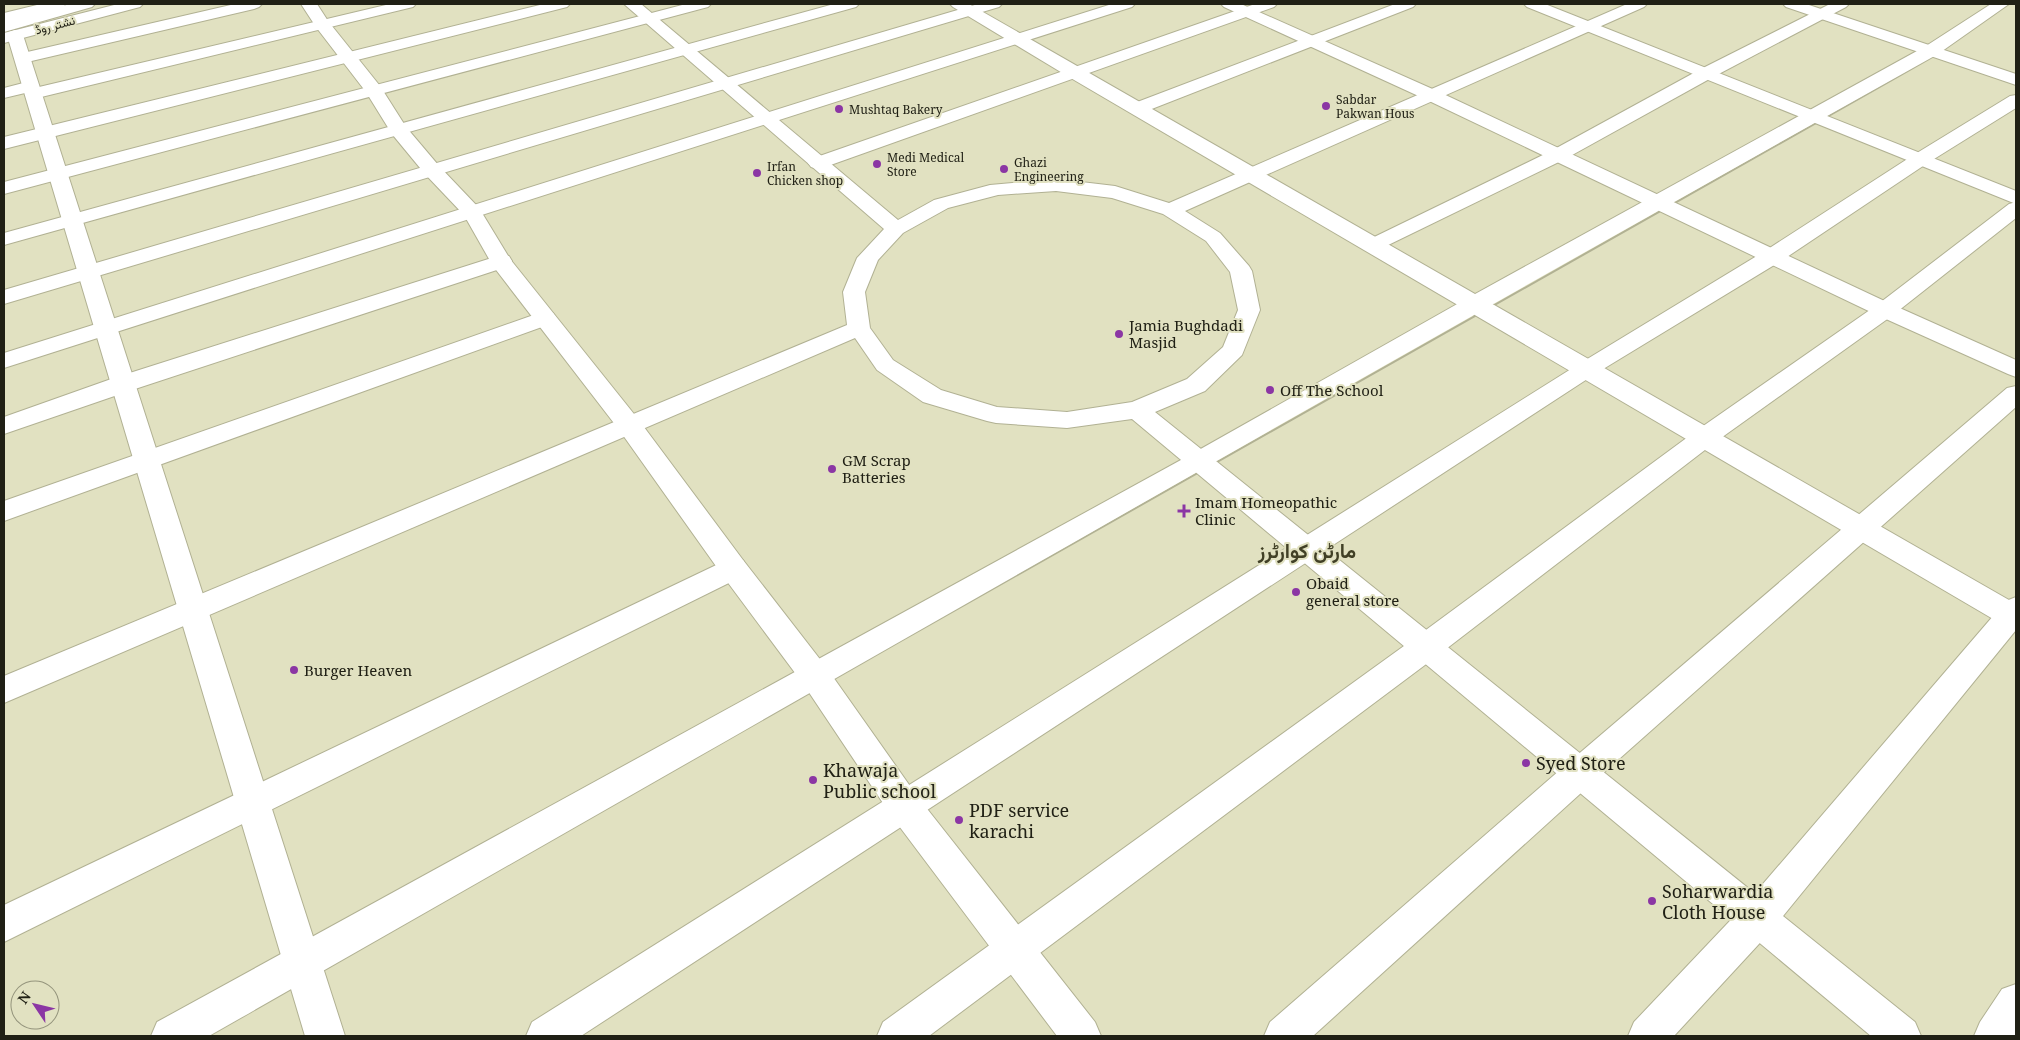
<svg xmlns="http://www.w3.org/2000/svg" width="2020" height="1040" viewBox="0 0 2020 1040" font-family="'Noto Serif',Vazirmatn,serif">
<rect width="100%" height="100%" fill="#e1e1c1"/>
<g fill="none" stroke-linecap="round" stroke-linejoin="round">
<defs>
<path id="service" d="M235,4H262L259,7L254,9L23,63L17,62L15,58L17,54L23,53Z
M390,4H416L413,7L33,99L27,98L25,93L4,98V88L31,81L37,82L39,87Z
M544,4H570L567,7L4,149V137Z
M686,4H711L708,7L4,194V182Z
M834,4H859L856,7L4,245V233Z
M978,4H1002L999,7L4,304V290Z
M1112,4H1135L1132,7L4,368V353Z
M1255,4H1277L1274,7L825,167L818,169L811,167L808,163L811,159Z
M1395,4H1416L1413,7L1144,112L1138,113L1132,112L1129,108L1132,104Z
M1830,4H1849L1846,7L1713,77L1565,159L1380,249L1373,251L1366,249L1362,245L1366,241L1551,151L1701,69Z
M1991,4H2009L1938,54C1359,377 785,708 209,1036H151L157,1022L1190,455L1466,299L1926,46Z
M2016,95V108L1926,164L1781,261L1595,374L581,1036H526L532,1022L1579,364L1765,251L1912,156L2010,96Z
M2016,202V218L1893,315L1714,443L1437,656L929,1036H877L883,1022L1415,638L1696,431L1877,305L2009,204Z
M501,255L509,256L512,261L509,266L132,390L4,434V417L114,378Z
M545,311L553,313L556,318L553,323L4,521V501Z
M2016,386V407L1592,783L1313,1036H1264L1270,1022L1568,763L2007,388Z
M733,557L743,560L747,568L743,576L4,942V905Z
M2016,597V630L1770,932L1674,1036H1628L1634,1022L1744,906L2006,601Z
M2016,984V1036H1974L1980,1022L2002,989Z"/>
<path id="minor" d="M301,4H317L328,21L380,86L406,127L439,166L479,208L510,259L638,419L743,560L826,667L917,796L1095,1022L1101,1036H1057L893,818L804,685L723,576L620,431L493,266L464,215L425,174L392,134L366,92L316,27Z
M950,4H969L2016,604V630L2005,626L1069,77L953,7Z
M1221,4H1241L1437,91L1893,305L2016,360V377L2008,374L1877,315L1425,99L1224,7Z
M1524,4H1545L2016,191V204L1527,7Z
M1783,4H1806L2016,74V85L1786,7Z
M15,30L21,32L23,35L345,1036H305L7,35L9,32Z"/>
<path id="tertiary" d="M41,4H66L63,7L4,23V13Z
M118,4H143L140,7L4,43V33Z
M624,4H641L898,220L934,200L990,185L1056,179L1115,186L1169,203L1627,4H1647L1644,7L1185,211L1220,233L1249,266L1252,271L1260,310L1242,355L1205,391L1155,412L1915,1022L1921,1036H1871L1132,419L1067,428L996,423L987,421L923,402L877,370L855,338L4,703V676L847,325L843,292L857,258L884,229ZM1056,191L1112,198L1163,214L1206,241L1230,272L1238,310L1223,347L1187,379L1132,402L1067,412L997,407L941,390L893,360L870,328L865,292L878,260L903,233L948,208L998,195Z"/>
<path id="primary" d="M70,4H95L92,7L4,32V22Z"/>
</defs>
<use href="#service" stroke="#b1b193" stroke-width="2"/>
<use href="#minor" stroke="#b1b193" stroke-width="2"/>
<use href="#tertiary" stroke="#b1b193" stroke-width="2"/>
<use href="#primary" stroke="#b1b193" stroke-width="2"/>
<use href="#service" fill="#fff" fill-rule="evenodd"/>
<use href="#minor" fill="#fff" fill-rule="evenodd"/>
<use href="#tertiary" fill="#fff" fill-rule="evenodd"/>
<use href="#primary" fill="#fff" fill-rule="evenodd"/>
</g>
<g fill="#8b36a4" stroke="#e1e1c1" stroke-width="2">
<circle cx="1326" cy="106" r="5"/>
<circle cx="839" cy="109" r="5"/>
<circle cx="877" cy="164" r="5"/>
<circle cx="1004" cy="169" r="5"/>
<circle cx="757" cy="173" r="5"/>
<circle cx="1119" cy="334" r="5"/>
<circle cx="1270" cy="390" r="5"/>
<circle cx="832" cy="469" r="5"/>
<path d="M1181.5 503.5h5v5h5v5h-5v5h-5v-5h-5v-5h5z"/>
<circle cx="1296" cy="592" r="5"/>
<circle cx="294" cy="670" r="5"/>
<circle cx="1526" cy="763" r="5"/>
<circle cx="813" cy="780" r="5"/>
<circle cx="959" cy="820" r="5"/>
<circle cx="1652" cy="901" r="5"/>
</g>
<g text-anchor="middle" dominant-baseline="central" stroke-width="4" stroke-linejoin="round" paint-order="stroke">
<g font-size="12" fill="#202015" stroke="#e1e1c1">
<text transform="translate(55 25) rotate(-15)">نشتر روڈ</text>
</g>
<g font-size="12" fill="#202015" stroke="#e1e1c1" text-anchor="start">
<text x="1336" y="99">Sabdar<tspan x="1336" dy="14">Pakwan Hous</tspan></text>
<text x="849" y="109">Mushtaq Bakery</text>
<text x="887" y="157">Medi Medical<tspan x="887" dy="14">Store</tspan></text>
<text x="1014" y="162">Ghazi<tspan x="1014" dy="14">Engineering</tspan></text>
<text x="767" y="166">Irfan<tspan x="767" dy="14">Chicken shop</tspan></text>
</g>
<g font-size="15" fill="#202015" stroke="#e1e1c1" text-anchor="start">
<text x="1129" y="325">Jamia Bughdadi<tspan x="1129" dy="17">Masjid</tspan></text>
<text x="1280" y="390">Off The School</text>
<text x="842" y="460">GM Scrap<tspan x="842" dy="17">Batteries</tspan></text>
<text x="1195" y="502">Imam Homeopathic<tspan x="1195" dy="17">Clinic</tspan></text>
<text x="1306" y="583">Obaid<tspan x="1306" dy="17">general store</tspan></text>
<text x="304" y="670">Burger Heaven</text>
</g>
<g font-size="18" fill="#202015" stroke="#e1e1c1" text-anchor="start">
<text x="1536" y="763">Syed Store</text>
<text x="823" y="770">Khawaja<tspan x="823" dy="21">Public school</tspan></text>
<text x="969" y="810">PDF service<tspan x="969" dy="21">karachi</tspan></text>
<text x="1662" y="891">Soharwardia<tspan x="1662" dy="21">Cloth House</tspan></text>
</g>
<g font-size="20" font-weight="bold" fill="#414026" stroke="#e1e1c1">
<text x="1307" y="550">مارٹن کوارٹرز</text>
</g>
</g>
<rect width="2020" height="1040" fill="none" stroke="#202015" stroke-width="10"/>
<g transform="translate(35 1005) rotate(305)"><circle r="24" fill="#e1e1c1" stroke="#94947c"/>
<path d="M0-4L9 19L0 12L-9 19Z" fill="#8b36a4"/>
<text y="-8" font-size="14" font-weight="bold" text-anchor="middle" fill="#202015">N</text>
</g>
</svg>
